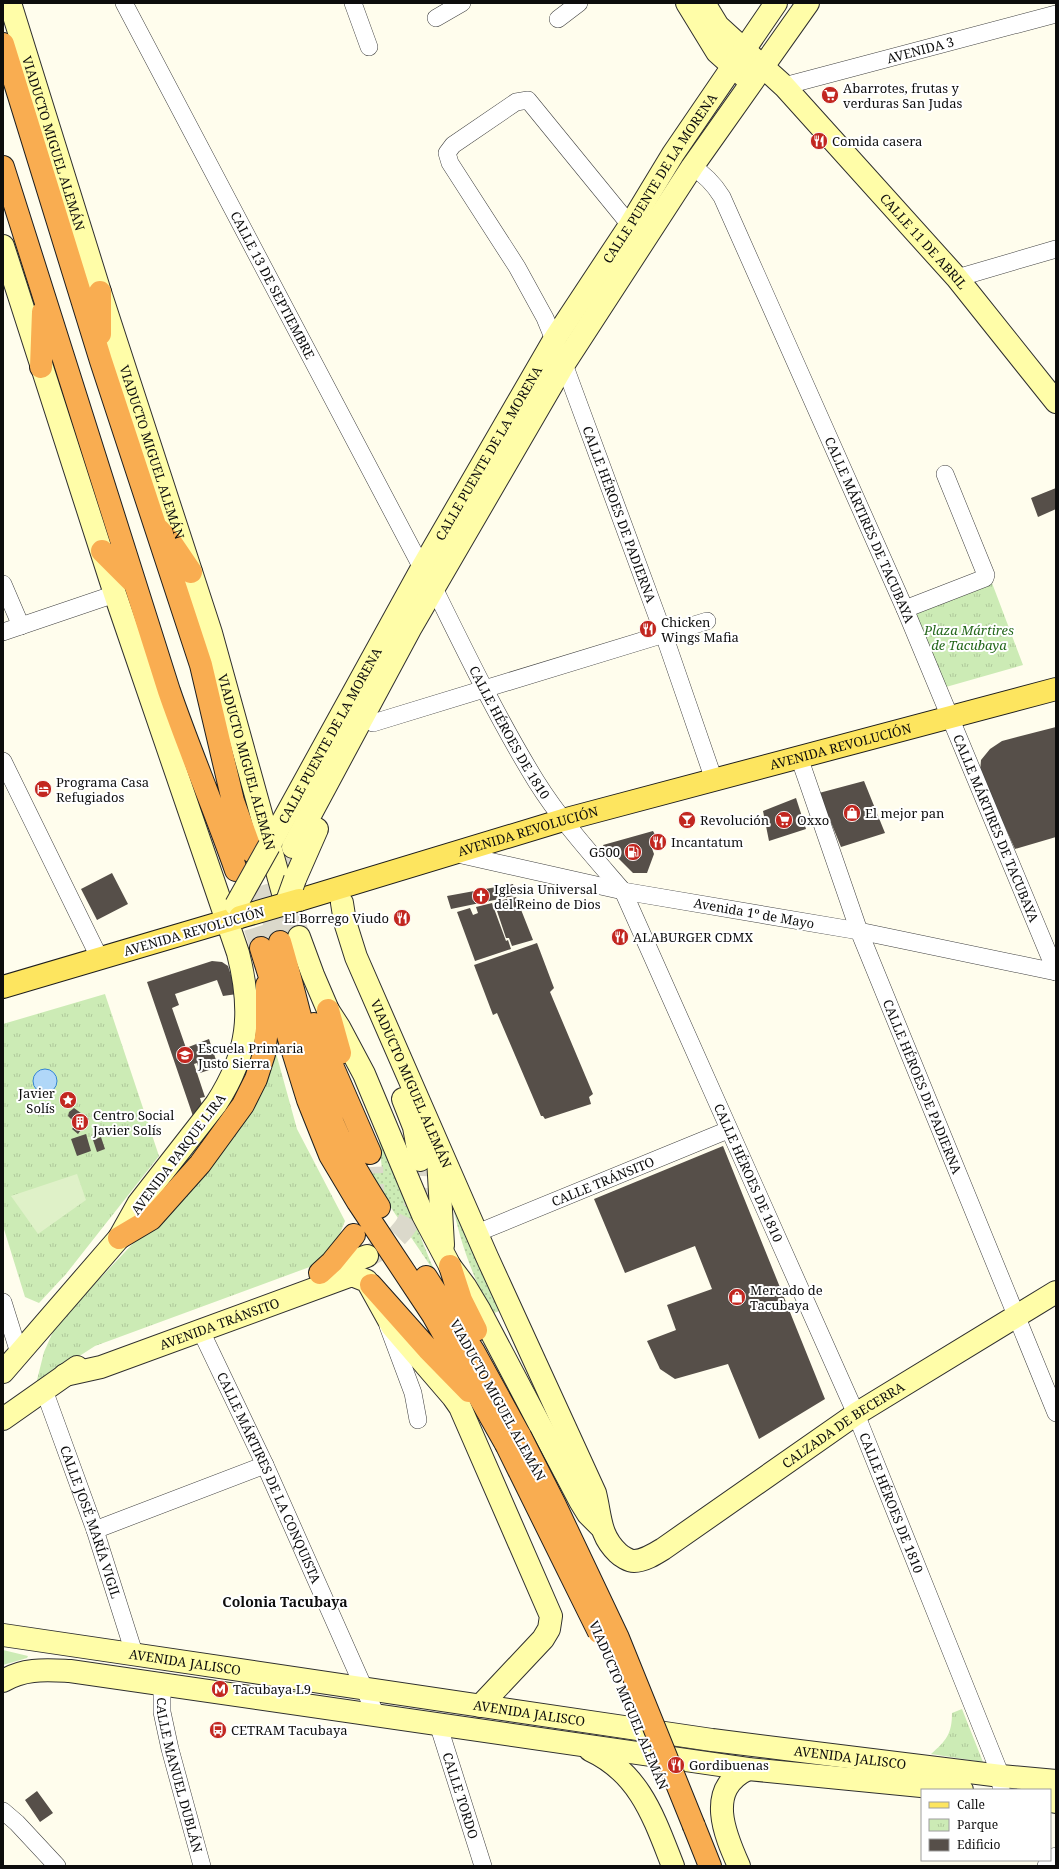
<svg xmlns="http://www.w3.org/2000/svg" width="1059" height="1869" viewBox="0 0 1059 1869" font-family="'Noto Serif',serif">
<defs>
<pattern id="grass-dots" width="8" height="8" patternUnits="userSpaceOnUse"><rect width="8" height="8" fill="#ccebb5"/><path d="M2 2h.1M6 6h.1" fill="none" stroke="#aec89a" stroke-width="1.8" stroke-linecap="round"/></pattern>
<pattern id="park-tufts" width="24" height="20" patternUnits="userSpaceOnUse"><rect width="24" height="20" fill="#ccebb5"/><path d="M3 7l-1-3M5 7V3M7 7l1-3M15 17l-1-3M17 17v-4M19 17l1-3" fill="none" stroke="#aec89a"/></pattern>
</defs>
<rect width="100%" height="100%" fill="#fffded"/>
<path fill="url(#grass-dots)" d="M382,1141L431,1263L440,1280L364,1168L382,1169L379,1142Z
M452,1200L504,1309L492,1314C473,1277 459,1241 452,1200Z"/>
<path fill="url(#park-tufts)" d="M992,583L1023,665L946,687L914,614Z
M105,994L159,1156L66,1274L39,1303L25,1297L3,1226V1024Z
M276,1053L297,1129L345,1221L336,1243L315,1265L95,1346L36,1384L44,1352L56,1325L225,1146L267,1077Z
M962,1709L983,1762L931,1754C946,1741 952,1734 952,1713Z"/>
<path fill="#ccebb5" d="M3,1650L28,1656L27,1658L3,1665Z"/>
<path fill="#dff1c8" d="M77,1174L86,1200L38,1234L11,1196Z"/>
<path fill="#b0d7f8" stroke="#3485d2" d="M33 1081a12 12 0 1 1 24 0a12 12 0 1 1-24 0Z"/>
<path fill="#564f49" d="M1056,488V509L1038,517L1031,498Z
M1056,727V837L1015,849L980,772L981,760L990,749L1002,741Z
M864,781L885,833L841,847L819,793Z
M796,798L806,829L769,841L763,811Z
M653,831L658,840L650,843L654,854L647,873H633L610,850L606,851L603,845Z
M112,873L128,904L97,920L81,889Z
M513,884L516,893L514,896L451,909L447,896Z
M516,897L533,940L512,946L509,938H506L494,902Z
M492,903L506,941L508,940L511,949L475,961L457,912L470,908L473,915L478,913L476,907Z
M537,943L554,988L550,992L593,1094L589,1097L591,1104L545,1119L543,1116H541L497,1013L493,1015L474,965Z
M212,961L222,962L228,966L237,994L223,996L217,980L175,994L179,1005L172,1008L186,1048L209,1039L217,1063L213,1064L215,1068L200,1073L197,1063L194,1064L205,1097L200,1098L203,1108L194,1119L147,982Z
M74,1108L89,1119L78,1134L72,1129L76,1124L68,1116L69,1112Z
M86,1134L91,1151L77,1156L71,1139Z
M101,1137L105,1149L97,1152L93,1140Z
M723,1146L825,1399L759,1439L728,1364L675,1379L660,1369L647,1341L676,1330L667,1305L712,1289L695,1246L625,1273L594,1199Z
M37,1791L53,1813L40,1822L25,1800Z"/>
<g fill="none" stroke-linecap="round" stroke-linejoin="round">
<path stroke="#dbd9cb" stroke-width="22" stroke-dasharray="22 11" stroke-linecap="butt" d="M293,847C283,878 290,907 299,937
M370,1255C415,1232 418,1206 420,1160"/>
<path stroke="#dbd9cb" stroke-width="22" stroke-dasharray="22 11" stroke-linecap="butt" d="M252,854L280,942
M245,896L261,948
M369,1206L373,1189L372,1167"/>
<defs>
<g id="street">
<path id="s1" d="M124,3L422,568"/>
<path d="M353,3L369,47"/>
<path d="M436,18L462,3"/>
<path d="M558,19L579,3"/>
<path id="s2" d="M784,86L1056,14"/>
<path id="s3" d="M692,167C706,175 714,184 722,197L905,609L1056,972"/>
<path id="s4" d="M630,225L528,100L516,102L453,145L447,153L450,163L517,267L545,318L564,364L664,635L714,780"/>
<path d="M957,278L1056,249"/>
<path d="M3,584L21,626"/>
<path id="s5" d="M434,588C466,653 498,719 536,781C561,821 593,856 623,891L856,1414L1001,1776V1790"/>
<path d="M905,609L985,578L986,575L945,474"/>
<path d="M3,632L115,594"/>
<path d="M373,723L707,621"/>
<path id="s6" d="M799,757L859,931L1056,1413"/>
<path d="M3,761L100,959"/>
<path d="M453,853L623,891L859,931L1056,972"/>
<path id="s7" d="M477,1233L728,1130"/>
<path d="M3,1302L19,1353"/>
<path d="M388,1326L413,1393L418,1420"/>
<path id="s8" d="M200,1329L265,1465L376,1715"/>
<path id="s9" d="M44,1390L95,1530L135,1656"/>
<path d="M95,1530L265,1465"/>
<path id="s10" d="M162,1684V1712L170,1749L202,1866"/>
<path id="s11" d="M438,1724L483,1866"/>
<path d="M3,1811L17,1823L57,1866"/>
<path d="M1046,1866L1056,1856"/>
</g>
<g id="secondary">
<path id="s12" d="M10,3L100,292L211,633L286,904"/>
<path d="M687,3L717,52L745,77"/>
<path id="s13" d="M704,3L718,26L784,86L957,278L1056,402"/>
<path d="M3,246L115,594L238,953C253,1012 249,1053 216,1104L138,1204L119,1238L3,1372"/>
<path id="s14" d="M269,846L422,568L554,340L630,225L673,154L776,3"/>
<path d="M293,847L410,629L564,364L692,167L808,3"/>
<path d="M295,879L317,829"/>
<path id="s15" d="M342,903L345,922L356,957L487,1257L595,1493C601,1517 599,1535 618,1553C621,1556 629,1561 634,1561C644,1561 655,1554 663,1549L856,1414L1056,1292"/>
<path d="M299,937L313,975L328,1010L339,1027L364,1074L423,1215L450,1266L465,1286L480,1311L580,1501L588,1514L600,1526"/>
<path d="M403,1099L414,1127L420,1160"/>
<path d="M438,1158L443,1245"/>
<path d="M329,1270L367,1256"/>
<path id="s16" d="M65,1375L101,1367L352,1275L367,1281L392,1326L453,1397L460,1407L551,1616L549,1629L543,1639L480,1706"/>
<path d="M3,1419L77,1367"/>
<path id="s17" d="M3,1635L712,1740L1001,1776L1056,1781"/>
<path d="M3,1681C24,1668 46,1670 70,1671L748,1769L962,1790"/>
<path d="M590,1750C640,1773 654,1818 673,1866"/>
<path d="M1050,1801L1056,1802"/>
<path d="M739,1866C725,1835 705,1789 748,1769"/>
</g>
<g id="primary">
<path id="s18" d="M299,900L563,820L1056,689"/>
<path d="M3,987L240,917"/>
</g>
<path id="highway" d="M3,44L101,361L201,665L233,801L251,851
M3,167L169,691C190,752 215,810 236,870
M100,292V334
M41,367L43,312
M159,530L172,544L191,572
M102,551L133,582
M280,942C297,999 308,1057 329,1113C341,1146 360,1177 379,1207
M261,948L308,1100L330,1155L358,1202L433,1315L506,1444
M328,1010L340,1053
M314,1024L370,1153
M119,1238L151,1219L200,1164L243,1105L256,1079L264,1054L267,1029V985
M450,1266L461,1300L476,1330
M320,1273L332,1262L354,1235
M426,1277L474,1352L520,1436
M371,1285L428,1349L469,1391
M694,1826L710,1866"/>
</defs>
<use href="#street" stroke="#404040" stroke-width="18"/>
<use href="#secondary" stroke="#2f2f2f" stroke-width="24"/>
<use href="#primary" stroke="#1e1e1e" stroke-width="24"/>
<use href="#highway" stroke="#1e1e1e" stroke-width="24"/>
<use href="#street" stroke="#fff" stroke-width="17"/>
<use href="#secondary" stroke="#fffda8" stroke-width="22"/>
<use href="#primary" stroke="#fde55f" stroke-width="22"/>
<use href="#highway" stroke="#f9ad51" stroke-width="22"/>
<defs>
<path id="secondary-bridge" d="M286,904L295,879
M236,905L269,846"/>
<path id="primary-bridge" d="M240,917L299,900"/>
<path id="highway-bridge" d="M520,1436L554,1503L618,1638L694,1826
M506,1444L599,1632"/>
</defs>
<use href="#secondary-bridge" stroke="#2f2f2f" stroke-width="24" stroke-linecap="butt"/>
<use href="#primary-bridge" stroke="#1e1e1e" stroke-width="24" stroke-linecap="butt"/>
<use href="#highway-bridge" stroke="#1e1e1e" stroke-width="24" stroke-linecap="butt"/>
<use href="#secondary-bridge" stroke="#fffda8" stroke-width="22"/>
<use href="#primary-bridge" stroke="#fde55f" stroke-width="22"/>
<use href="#highway-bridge" stroke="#f9ad51" stroke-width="22"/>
</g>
<defs>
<symbol id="supermarket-disc" viewBox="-11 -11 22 22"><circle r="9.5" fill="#c22720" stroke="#fff"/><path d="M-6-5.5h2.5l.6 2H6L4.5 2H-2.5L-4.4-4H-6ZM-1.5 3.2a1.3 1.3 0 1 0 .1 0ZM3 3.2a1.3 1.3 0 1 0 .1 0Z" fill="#fff"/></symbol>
<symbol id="restaurant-disc" viewBox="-11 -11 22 22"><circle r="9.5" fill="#c22720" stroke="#fff"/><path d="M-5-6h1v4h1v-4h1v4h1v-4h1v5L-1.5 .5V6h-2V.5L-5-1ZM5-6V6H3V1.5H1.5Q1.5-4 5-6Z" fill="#fff"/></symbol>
<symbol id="hotel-disc" viewBox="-11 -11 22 22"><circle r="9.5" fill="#c22720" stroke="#fff"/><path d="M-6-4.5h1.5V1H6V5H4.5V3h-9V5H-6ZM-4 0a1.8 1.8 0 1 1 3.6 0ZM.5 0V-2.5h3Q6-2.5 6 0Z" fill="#fff"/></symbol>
<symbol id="shop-disc" viewBox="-11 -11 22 22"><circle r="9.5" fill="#c22720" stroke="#fff"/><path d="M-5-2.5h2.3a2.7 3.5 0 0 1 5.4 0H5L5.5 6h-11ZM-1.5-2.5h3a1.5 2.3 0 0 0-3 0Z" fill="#fff"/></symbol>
<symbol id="bar-disc" viewBox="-11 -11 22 22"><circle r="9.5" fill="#c22720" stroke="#fff"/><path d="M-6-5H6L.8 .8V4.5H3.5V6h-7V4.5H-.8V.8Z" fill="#fff"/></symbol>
<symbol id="fuel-disc" viewBox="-11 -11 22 22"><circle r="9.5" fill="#c22720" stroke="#fff"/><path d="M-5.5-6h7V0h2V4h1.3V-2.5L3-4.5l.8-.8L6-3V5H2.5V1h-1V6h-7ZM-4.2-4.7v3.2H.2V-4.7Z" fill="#fff"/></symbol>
<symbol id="church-disc" viewBox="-11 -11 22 22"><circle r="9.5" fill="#c22720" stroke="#fff"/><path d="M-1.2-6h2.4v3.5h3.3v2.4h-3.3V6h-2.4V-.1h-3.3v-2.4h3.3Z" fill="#fff"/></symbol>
<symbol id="school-disc" viewBox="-11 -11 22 22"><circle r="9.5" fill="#c22720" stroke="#fff"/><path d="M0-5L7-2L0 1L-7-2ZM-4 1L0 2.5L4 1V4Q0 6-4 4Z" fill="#fff"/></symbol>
<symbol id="sight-disc" viewBox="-11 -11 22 22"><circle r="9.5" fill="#c22720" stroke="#fff"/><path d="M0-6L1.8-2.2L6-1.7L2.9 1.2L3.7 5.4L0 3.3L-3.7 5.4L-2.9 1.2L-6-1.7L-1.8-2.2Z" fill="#fff"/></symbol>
<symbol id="building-disc" viewBox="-11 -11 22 22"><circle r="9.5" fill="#c22720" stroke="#fff"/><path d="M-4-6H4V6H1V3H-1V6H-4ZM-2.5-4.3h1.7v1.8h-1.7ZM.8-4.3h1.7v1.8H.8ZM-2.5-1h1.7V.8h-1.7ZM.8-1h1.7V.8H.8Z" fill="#fff"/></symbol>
<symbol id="metro-disc" viewBox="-11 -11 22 22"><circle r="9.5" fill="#c22720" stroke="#fff"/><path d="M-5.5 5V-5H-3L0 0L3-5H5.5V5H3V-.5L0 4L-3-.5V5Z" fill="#fff"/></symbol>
<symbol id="bus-disc" viewBox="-11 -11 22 22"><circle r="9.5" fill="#c22720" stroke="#fff"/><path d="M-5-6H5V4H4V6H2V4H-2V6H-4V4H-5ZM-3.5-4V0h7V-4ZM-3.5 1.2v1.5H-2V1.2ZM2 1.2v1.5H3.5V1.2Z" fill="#fff"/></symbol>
</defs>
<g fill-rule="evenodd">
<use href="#supermarket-disc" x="820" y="85" width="20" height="20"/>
<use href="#restaurant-disc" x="809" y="131" width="20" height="20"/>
<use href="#restaurant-disc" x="638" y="619" width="20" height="20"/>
<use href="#hotel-disc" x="33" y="779" width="20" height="20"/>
<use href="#shop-disc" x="842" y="803" width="20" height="20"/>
<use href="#bar-disc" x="677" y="810" width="20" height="20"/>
<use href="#supermarket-disc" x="774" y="810" width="20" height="20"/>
<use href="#restaurant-disc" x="648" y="832" width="20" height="20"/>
<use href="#fuel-disc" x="623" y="842" width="20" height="20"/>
<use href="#church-disc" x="471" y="886" width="20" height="20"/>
<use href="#restaurant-disc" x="392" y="908" width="20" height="20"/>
<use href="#restaurant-disc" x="610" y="927" width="20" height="20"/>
<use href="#school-disc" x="175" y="1045" width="20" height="20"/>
<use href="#sight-disc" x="58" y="1090" width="20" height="20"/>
<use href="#building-disc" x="70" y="1112" width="20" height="20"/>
<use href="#shop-disc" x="727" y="1287" width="20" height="20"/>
<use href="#metro-disc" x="210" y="1679" width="20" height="20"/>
<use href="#bus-disc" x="208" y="1720" width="20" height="20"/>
<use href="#restaurant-disc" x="666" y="1755" width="20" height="20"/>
</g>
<g text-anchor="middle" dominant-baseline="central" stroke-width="4" stroke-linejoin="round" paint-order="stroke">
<g font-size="13" fill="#0d0d0d" stroke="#fff">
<text stroke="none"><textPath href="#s2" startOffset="141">AVENIDA 3</textPath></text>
<text stroke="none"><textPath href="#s12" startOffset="147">VIADUCTO MIGUEL ALEMÁN</textPath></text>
<text stroke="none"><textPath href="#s14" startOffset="774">CALLE PUENTE DE LA MORENA</textPath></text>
<text stroke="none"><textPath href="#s13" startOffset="325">CALLE 11 DE ABRIL</textPath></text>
<text stroke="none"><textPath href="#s1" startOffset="319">CALLE 13 DE SEPTIEMBRE</textPath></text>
<text stroke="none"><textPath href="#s12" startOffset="471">VIADUCTO MIGUEL ALEMÁN</textPath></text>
<text stroke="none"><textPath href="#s14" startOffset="450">CALLE PUENTE DE LA MORENA</textPath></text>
<text stroke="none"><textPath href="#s4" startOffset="662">CALLE HÉROES DE PADIERNA</textPath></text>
<text stroke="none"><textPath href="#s3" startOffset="407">CALLE MÁRTIRES DE TACUBAYA</textPath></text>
<text stroke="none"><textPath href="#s5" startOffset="163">CALLE HÉROES DE 1810</textPath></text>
<text stroke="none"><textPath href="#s14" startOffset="126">CALLE PUENTE DE LA MORENA</textPath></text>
<text stroke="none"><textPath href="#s18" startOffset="563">AVENIDA REVOLUCIÓN</textPath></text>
<text stroke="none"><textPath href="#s12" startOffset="795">VIADUCTO MIGUEL ALEMÁN</textPath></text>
<text stroke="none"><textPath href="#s3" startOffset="731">CALLE MÁRTIRES DE TACUBAYA</textPath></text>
<text stroke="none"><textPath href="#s18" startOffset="239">AVENIDA REVOLUCIÓN</textPath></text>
<text transform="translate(754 913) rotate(10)">Avenida 1º de Mayo</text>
<text transform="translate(194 931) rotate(-16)">AVENIDA REVOLUCIÓN</text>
<text stroke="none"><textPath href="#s15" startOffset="194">VIADUCTO MIGUEL ALEMÁN</textPath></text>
<text stroke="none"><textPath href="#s6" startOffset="352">CALLE HÉROES DE PADIERNA</textPath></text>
<text transform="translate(178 1154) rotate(-53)">AVENIDA PARQUE LIRA</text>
<text stroke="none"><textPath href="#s5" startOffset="667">CALLE HÉROES DE 1810</textPath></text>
<text stroke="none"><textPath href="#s7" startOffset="136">CALLE TRÁNSITO</textPath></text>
<text stroke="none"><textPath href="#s16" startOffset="163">AVENIDA TRÁNSITO</textPath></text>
<text transform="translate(498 1400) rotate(61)">VIADUCTO MIGUEL ALEMÁN</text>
<text stroke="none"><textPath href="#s15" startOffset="977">CALZADA DE BECERRA</textPath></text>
<text stroke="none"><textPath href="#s8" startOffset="164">CALLE MÁRTIRES DE LA CONQUISTA</textPath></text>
<text stroke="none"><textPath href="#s5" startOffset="1027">CALLE HÉROES DE 1810</textPath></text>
<text stroke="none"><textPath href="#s9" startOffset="140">CALLE JOSÉ MARÍA VIGIL</textPath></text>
<text stroke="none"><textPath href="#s17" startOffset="184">AVENIDA JALISCO</textPath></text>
<text transform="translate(629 1705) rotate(67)">VIADUCTO MIGUEL ALEMÁN</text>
<text stroke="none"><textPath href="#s17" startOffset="532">AVENIDA JALISCO</textPath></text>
<text stroke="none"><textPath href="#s17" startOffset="856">AVENIDA JALISCO</textPath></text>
<text stroke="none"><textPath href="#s10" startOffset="93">CALLE MANUEL DUBLÁN</textPath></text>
<text stroke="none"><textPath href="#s11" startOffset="75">CALLE TORDO</textPath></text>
</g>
<g font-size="13" fill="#0d0d0d" stroke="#fff" text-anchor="start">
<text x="843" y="88">Abarrotes, frutas y<tspan x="843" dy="15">verduras San Judas</tspan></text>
<text x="832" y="141">Comida casera</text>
<text x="661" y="622">Chicken<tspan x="661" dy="15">Wings Mafia</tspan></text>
<text x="56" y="782">Programa Casa<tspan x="56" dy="15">Refugiados</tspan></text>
<text x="865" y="813">El mejor pan</text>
<text x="700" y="820">Revolución</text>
<text x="797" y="820">Oxxo</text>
<text x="671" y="842">Incantatum</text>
<text x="620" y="852" text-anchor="end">G500</text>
<text x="494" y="889">Iglesia Universal<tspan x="494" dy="15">del Reino de Dios</tspan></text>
<text x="389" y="918" text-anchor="end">El Borrego Viudo</text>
<text x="633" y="937">ALABURGER CDMX</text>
<text x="198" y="1048">Escuela Primaria<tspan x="198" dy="15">Justo Sierra</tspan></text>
<text x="55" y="1093" text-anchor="end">Javier<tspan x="55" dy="15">Solís</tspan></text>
<text x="93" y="1115">Centro Social<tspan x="93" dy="15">Javier Solís</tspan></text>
<text x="750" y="1290">Mercado de<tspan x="750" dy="15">Tacubaya</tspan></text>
<text x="233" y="1689">Tacubaya L9</text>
<text x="231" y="1730">CETRAM Tacubaya</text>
<text x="689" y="1765">Gordibuenas</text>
</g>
<g font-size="13" font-style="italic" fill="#24671b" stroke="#fff">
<text x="969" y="630">Plaza Mártires<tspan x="969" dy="15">de Tacubaya</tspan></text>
</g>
<g font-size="14" font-weight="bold" fill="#0d0d0d" stroke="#fff">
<text x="285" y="1601">Colonia Tacubaya</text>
</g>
</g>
<rect width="1059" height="1869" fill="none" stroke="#0d0d0d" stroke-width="8"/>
<rect x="921" y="1789" width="130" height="72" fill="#ffffff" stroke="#9e9e9e"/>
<rect x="929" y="1802" width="20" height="6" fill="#fde55f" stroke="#9e9e9e"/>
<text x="957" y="1809" font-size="12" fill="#0d0d0d">Calle</text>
<rect x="929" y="1819" width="20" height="12" fill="url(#park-tufts)" stroke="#9e9e9e"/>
<text x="957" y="1829" font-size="12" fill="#0d0d0d">Parque</text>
<rect x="929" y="1839" width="20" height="12" fill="#564f49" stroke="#9e9e9e"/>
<text x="957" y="1849" font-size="12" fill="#0d0d0d">Edificio</text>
</svg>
